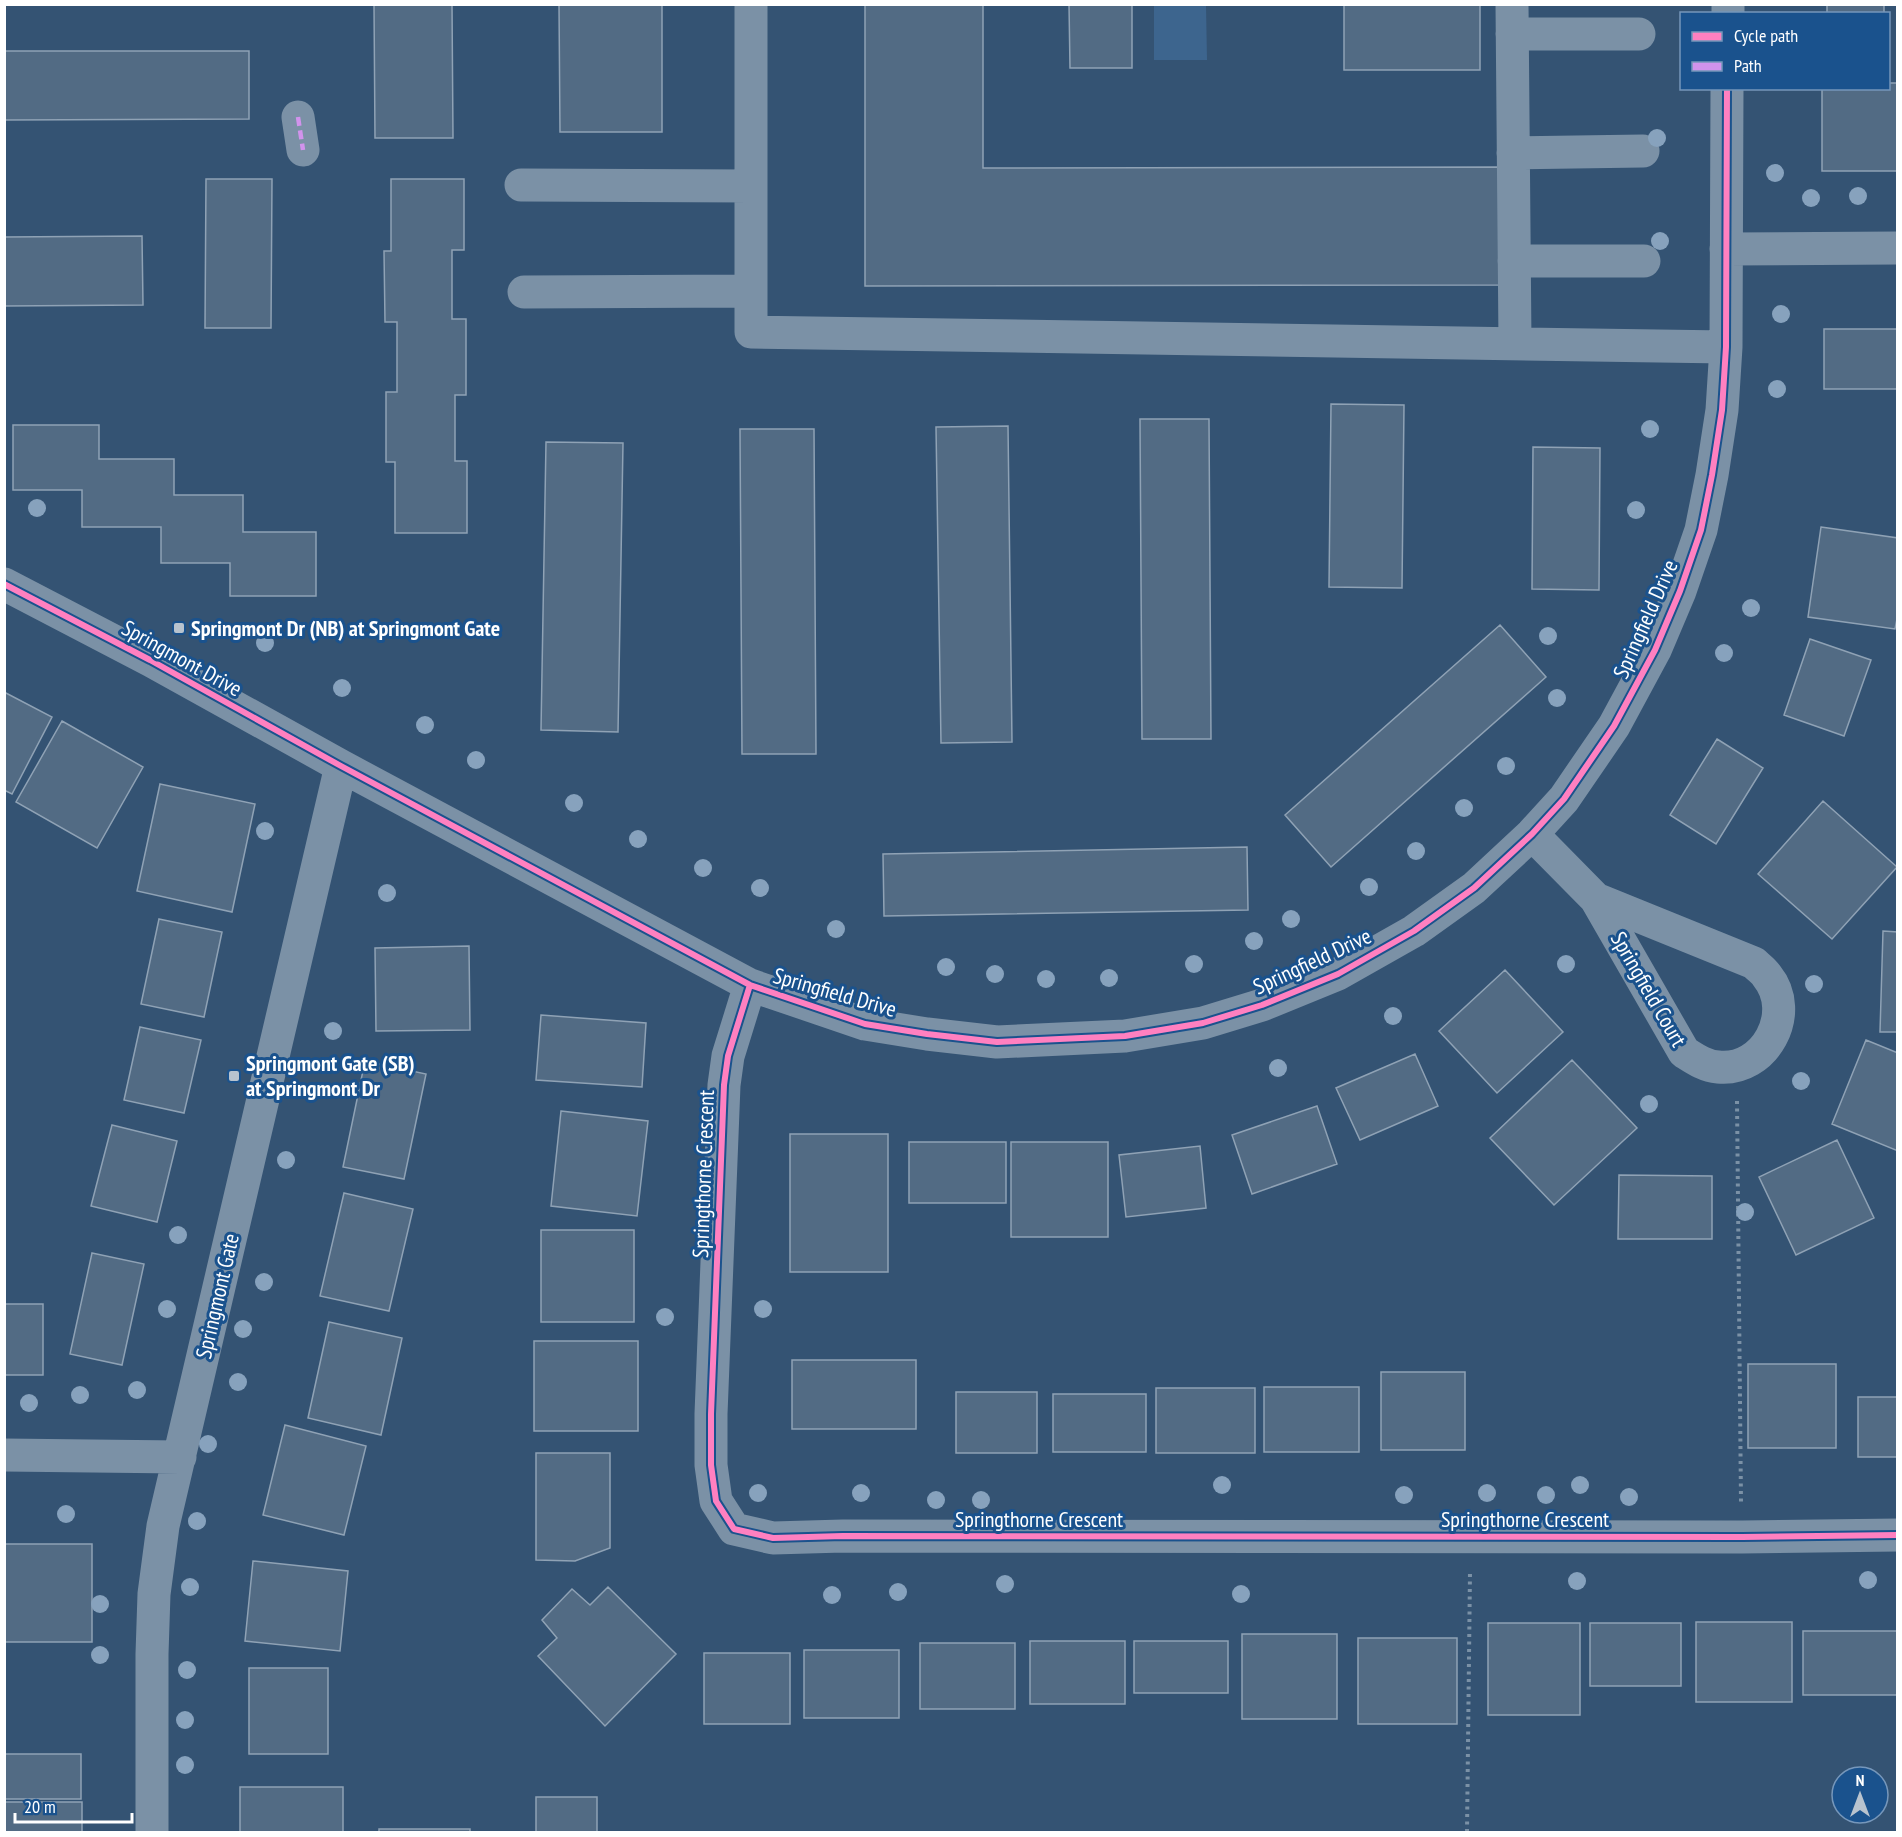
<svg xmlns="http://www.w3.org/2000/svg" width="1902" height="1837" viewBox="0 0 1902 1837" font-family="'PT Sans Narrow',sans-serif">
<rect width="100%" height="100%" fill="#345373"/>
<path fill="#3d658e" d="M1154,5H1206L1207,60H1154Z"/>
<path fill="#526b84" stroke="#8fa2b5" stroke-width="1.5" d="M374,4H452L453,138H375Z
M559,4H662V132H560Z
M865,4H983V168L1499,167V285L865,286Z
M1069,4H1132V68H1070Z
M1344,4H1480V70H1344Z
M1827,4H1884V14H1827Z
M4,51H249V119L4,120Z
M1888,83H1898V171H1822V88H1888Z
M206,179H272L271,328H205Z
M391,179H464V250H452V319H466V395H455V461H467V533H395V462H386V392H397V322H385L384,251H391Z
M142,236L143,305L4,306V237Z
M1824,329H1898V389H1824Z
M1331,404L1404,405L1402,588L1329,587Z
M1140,419H1209L1211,739H1142Z
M13,425H99V459H174V495H243V532H316V596H230V563H161V527H82V490H13Z
M1008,426L1012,742L941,743L936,427Z
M740,429H814L816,754H742Z
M546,442L623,443L618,732L541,730Z
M1533,447L1600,448L1599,590L1532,589Z
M1821,527L1898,538V614L1895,629L1808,617Z
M1500,625L1546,677L1331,867L1285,815Z
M1810,639L1871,660L1844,736L1784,715Z
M4,692L52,717L12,794L4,790Z
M62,721L143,767L97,848L16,802Z
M1717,739L1763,768L1716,844L1670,815Z
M160,784L255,804L232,912L137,891Z
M1823,801L1897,867L1832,939L1758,874Z
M1247,847L1248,910L884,916L883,854Z
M159,919L222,932L204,1017L141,1004Z
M1883,931L1898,932V1032H1880Z
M469,946L470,1030L376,1031L375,948Z
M1505,970L1563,1032L1497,1093L1439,1031Z
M541,1015L646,1023L642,1087L536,1080Z
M140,1027L201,1040L184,1113L124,1100Z
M1866,1040L1898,1053V1151L1832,1124Z
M1415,1054L1438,1106L1360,1140L1336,1088Z
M1572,1060L1637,1128L1554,1205L1490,1138Z
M365,1061L426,1074L404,1179L343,1167Z
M1317,1106L1337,1164L1252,1194L1232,1135Z
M561,1111L648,1121L637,1216L551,1206Z
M112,1125L177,1141L157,1222L91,1206Z
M790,1134H888V1272H790Z
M1837,1140L1874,1218L1796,1255L1759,1177Z
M909,1142H1006V1203H909Z
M1011,1142H1108V1237H1011Z
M1200,1146L1206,1208L1126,1217L1119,1155Z
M1619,1175L1712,1176V1239H1618Z
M344,1193L413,1209L389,1311L320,1296Z
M541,1230H634V1322H541Z
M92,1253L144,1264L122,1365L70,1354Z
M4,1304H43V1375H4Z
M329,1322L402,1338L381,1435L308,1418Z
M534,1341H638V1431H534Z
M792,1360H916V1429H792Z
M1748,1364H1836V1448H1748Z
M1381,1372H1465V1450H1381Z
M1264,1387H1359V1452H1264Z
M1156,1388H1255V1453H1156Z
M956,1392H1037V1453H956Z
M1053,1394H1146V1452H1053Z
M1858,1397H1898V1457H1858Z
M285,1425L366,1446L344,1535L263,1515Z
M536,1453H610V1548L575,1561L536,1560Z
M4,1544H92V1642H4Z
M253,1561L348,1571L340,1651L245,1641Z
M608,1587L676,1654L605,1726L538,1656L557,1638L542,1620L572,1589L590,1605Z
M1696,1622H1792V1702H1696Z
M1488,1623H1580V1715H1488Z
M1590,1623H1681V1686H1590Z
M1803,1631H1898V1695H1803Z
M1242,1634H1337V1719H1242Z
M1358,1638H1457V1724H1358Z
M1030,1641H1125V1704H1030Z
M1134,1641H1228V1693H1134Z
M920,1643H1015V1709H920Z
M804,1650H899V1718H804Z
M704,1653H790V1724H704Z
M249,1668H328V1754H249Z
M4,1754H81V1799H4Z
M240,1787H343V1832H240Z
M536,1797H597V1832H536Z
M4,1802H82V1832H4Z
M379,1829H470V1832H379Z"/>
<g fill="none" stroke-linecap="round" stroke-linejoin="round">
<path stroke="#7b91a6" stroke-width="4" stroke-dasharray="3 4.5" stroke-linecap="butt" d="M1737,1101L1741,1502
M1467,1832L1470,1572"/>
<path stroke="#7b91a6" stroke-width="33" d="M751,4V332L1726,347
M1512,4L1515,343
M1728,14V4
M1512,34H1639
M298,117L303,150
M1513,153L1643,151
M521,185L751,186
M1726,249L1898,248
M1514,261H1644
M524,292L751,291
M4,584L150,660L341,766L750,985L865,1024L927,1034L997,1042L1125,1036L1203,1023L1262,1005L1338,974L1414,931L1474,888L1532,834L1564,799L1614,726L1655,650L1680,591L1701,530L1712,475L1722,410L1726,347L1727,88
M1532,834L1596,899L1684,1052C1695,1059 1705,1066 1718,1067C1765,1072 1797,1013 1767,976C1764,971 1758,967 1754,963L1596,899
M750,985L728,1056L724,1085L711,1414V1465L716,1501L734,1529L773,1538L843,1536L1742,1537L1898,1535
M4,1455L180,1457
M152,1832V1654L154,1594L163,1526L341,766"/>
<path stroke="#d193ec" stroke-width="4.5" stroke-dasharray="9 4.5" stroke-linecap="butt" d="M298,117L303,150"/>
<defs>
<path id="cycleway" d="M4,584L150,660L341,766L750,985L865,1024L927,1034L997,1042L1125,1036L1203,1023L1262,1005L1338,974L1414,931L1474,888L1532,834L1564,799L1614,726L1655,650L1680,591L1701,530L1712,475L1722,410L1726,347L1727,88
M750,985L728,1056L724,1085L711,1414V1465L716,1501L734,1529L773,1538L843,1536L1742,1537L1898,1535"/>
</defs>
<use href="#cycleway" stroke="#1a528d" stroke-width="10"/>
<use href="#cycleway" stroke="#ff80c0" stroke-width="6"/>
</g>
<g fill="#87a2bd">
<circle cx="1657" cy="138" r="9"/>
<circle cx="1775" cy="173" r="9"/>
<circle cx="1858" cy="196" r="9"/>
<circle cx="1811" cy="198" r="9"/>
<circle cx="1660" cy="241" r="9"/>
<circle cx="1781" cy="314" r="9"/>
<circle cx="1777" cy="389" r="9"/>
<circle cx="1650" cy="429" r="9"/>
<circle cx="37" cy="508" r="9"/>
<circle cx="1636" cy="510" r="9"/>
<circle cx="1751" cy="608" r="9"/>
<circle cx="1548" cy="636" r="9"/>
<circle cx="265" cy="643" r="9"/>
<circle cx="1724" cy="653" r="9"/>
<circle cx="342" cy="688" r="9"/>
<circle cx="1557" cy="698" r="9"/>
<circle cx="425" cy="725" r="9"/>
<circle cx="476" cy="760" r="9"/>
<circle cx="1506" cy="766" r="9"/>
<circle cx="574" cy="803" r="9"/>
<circle cx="1464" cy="808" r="9"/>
<circle cx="265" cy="831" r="9"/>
<circle cx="638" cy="839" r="9"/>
<circle cx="1416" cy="851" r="9"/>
<circle cx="703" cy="868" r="9"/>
<circle cx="1369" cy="887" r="9"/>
<circle cx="760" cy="888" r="9"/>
<circle cx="387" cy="893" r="9"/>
<circle cx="1291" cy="919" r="9"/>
<circle cx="836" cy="929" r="9"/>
<circle cx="1254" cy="941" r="9"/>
<circle cx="1194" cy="964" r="9"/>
<circle cx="1566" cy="964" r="9"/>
<circle cx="946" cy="967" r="9"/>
<circle cx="995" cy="974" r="9"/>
<circle cx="1109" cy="978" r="9"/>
<circle cx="1046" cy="979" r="9"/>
<circle cx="1814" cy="984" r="9"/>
<circle cx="1393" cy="1016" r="9"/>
<circle cx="333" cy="1031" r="9"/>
<circle cx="1278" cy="1068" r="9"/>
<circle cx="1801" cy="1081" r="9"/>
<circle cx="1649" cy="1104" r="9"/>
<circle cx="286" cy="1160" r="9"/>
<circle cx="1745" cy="1212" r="9"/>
<circle cx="178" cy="1235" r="9"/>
<circle cx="264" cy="1282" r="9"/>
<circle cx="167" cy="1309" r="9"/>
<circle cx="763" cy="1309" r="9"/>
<circle cx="665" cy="1317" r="9"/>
<circle cx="243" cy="1329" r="9"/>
<circle cx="238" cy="1382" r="9"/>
<circle cx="137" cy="1390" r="9"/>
<circle cx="80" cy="1395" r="9"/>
<circle cx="29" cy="1403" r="9"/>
<circle cx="208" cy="1444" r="9"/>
<circle cx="1222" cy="1485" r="9"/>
<circle cx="1580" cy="1485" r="9"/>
<circle cx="758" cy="1493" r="9"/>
<circle cx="861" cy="1493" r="9"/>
<circle cx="1487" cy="1493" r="9"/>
<circle cx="1404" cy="1495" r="9"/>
<circle cx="1546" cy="1495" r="9"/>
<circle cx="1629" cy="1497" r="9"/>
<circle cx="936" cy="1500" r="9"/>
<circle cx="981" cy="1500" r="9"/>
<circle cx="66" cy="1514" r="9"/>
<circle cx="197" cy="1521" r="9"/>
<circle cx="1868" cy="1580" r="9"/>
<circle cx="1577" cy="1581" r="9"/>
<circle cx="1005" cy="1584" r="9"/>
<circle cx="190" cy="1587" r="9"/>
<circle cx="898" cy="1592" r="9"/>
<circle cx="1241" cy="1594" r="9"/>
<circle cx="832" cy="1595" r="9"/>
<circle cx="100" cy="1604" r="9"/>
<circle cx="100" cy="1655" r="9"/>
<circle cx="187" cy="1670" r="9"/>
<circle cx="185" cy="1720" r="9"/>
<circle cx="185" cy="1765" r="9"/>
</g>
<g fill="#b8c3ce" stroke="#1a528d" stroke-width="2">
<rect x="173" y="622" width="12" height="12" rx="3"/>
<rect x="228" y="1070" width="12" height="12" rx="3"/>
</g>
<g text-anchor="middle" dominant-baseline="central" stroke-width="6" stroke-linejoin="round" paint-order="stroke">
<g font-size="22" fill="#fff" stroke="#1a528d">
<text transform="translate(1645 619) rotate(-66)">Springfield Drive</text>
<text transform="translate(182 658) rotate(29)">Springmont Drive</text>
<text transform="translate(1312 961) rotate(-25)">Springfield Drive</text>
<text transform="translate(1649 989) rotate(60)">Springfield Court</text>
<text transform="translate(835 992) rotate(16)">Springfield Drive</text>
<text transform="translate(703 1174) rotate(-88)">Springthorne Crescent</text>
<text transform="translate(217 1296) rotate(-77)">Springmont Gate</text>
<text x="1039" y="1519">Springthorne Crescent</text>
<text x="1525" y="1519">Springthorne Crescent</text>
</g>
<g font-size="22" font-weight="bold" fill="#fff" stroke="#1a528d" text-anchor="start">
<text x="191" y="628">Springmont Dr (NB) at Springmont Gate</text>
<text x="246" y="1063">Springmont Gate (SB)<tspan x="246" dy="25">at Springmont Dr</tspan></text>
</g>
</g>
<rect width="1902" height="1837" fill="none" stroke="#ffffff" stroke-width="12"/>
<rect x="1680" y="12" width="210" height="78" fill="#1a528d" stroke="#7697bb" stroke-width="1.5"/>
<rect x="1692" y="32" width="30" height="9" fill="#ff80c0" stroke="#7697bb" stroke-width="1.5"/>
<text x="1734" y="42" font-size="18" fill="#ffffff">Cycle path</text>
<rect x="1692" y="62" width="30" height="9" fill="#d193ec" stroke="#7697bb" stroke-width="1.5"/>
<text x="1734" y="72" font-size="18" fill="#ffffff">Path</text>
<g transform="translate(1860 1795)"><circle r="28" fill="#1a528d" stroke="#7697bb" stroke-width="1.5"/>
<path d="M0-4.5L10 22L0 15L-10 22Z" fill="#b8c3ce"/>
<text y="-9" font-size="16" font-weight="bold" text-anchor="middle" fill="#ffffff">N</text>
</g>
<path d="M15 1813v9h117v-9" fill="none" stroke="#ffffff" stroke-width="3"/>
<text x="24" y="1813" font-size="18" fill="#ffffff" stroke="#1a528d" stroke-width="4.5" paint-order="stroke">20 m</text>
</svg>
